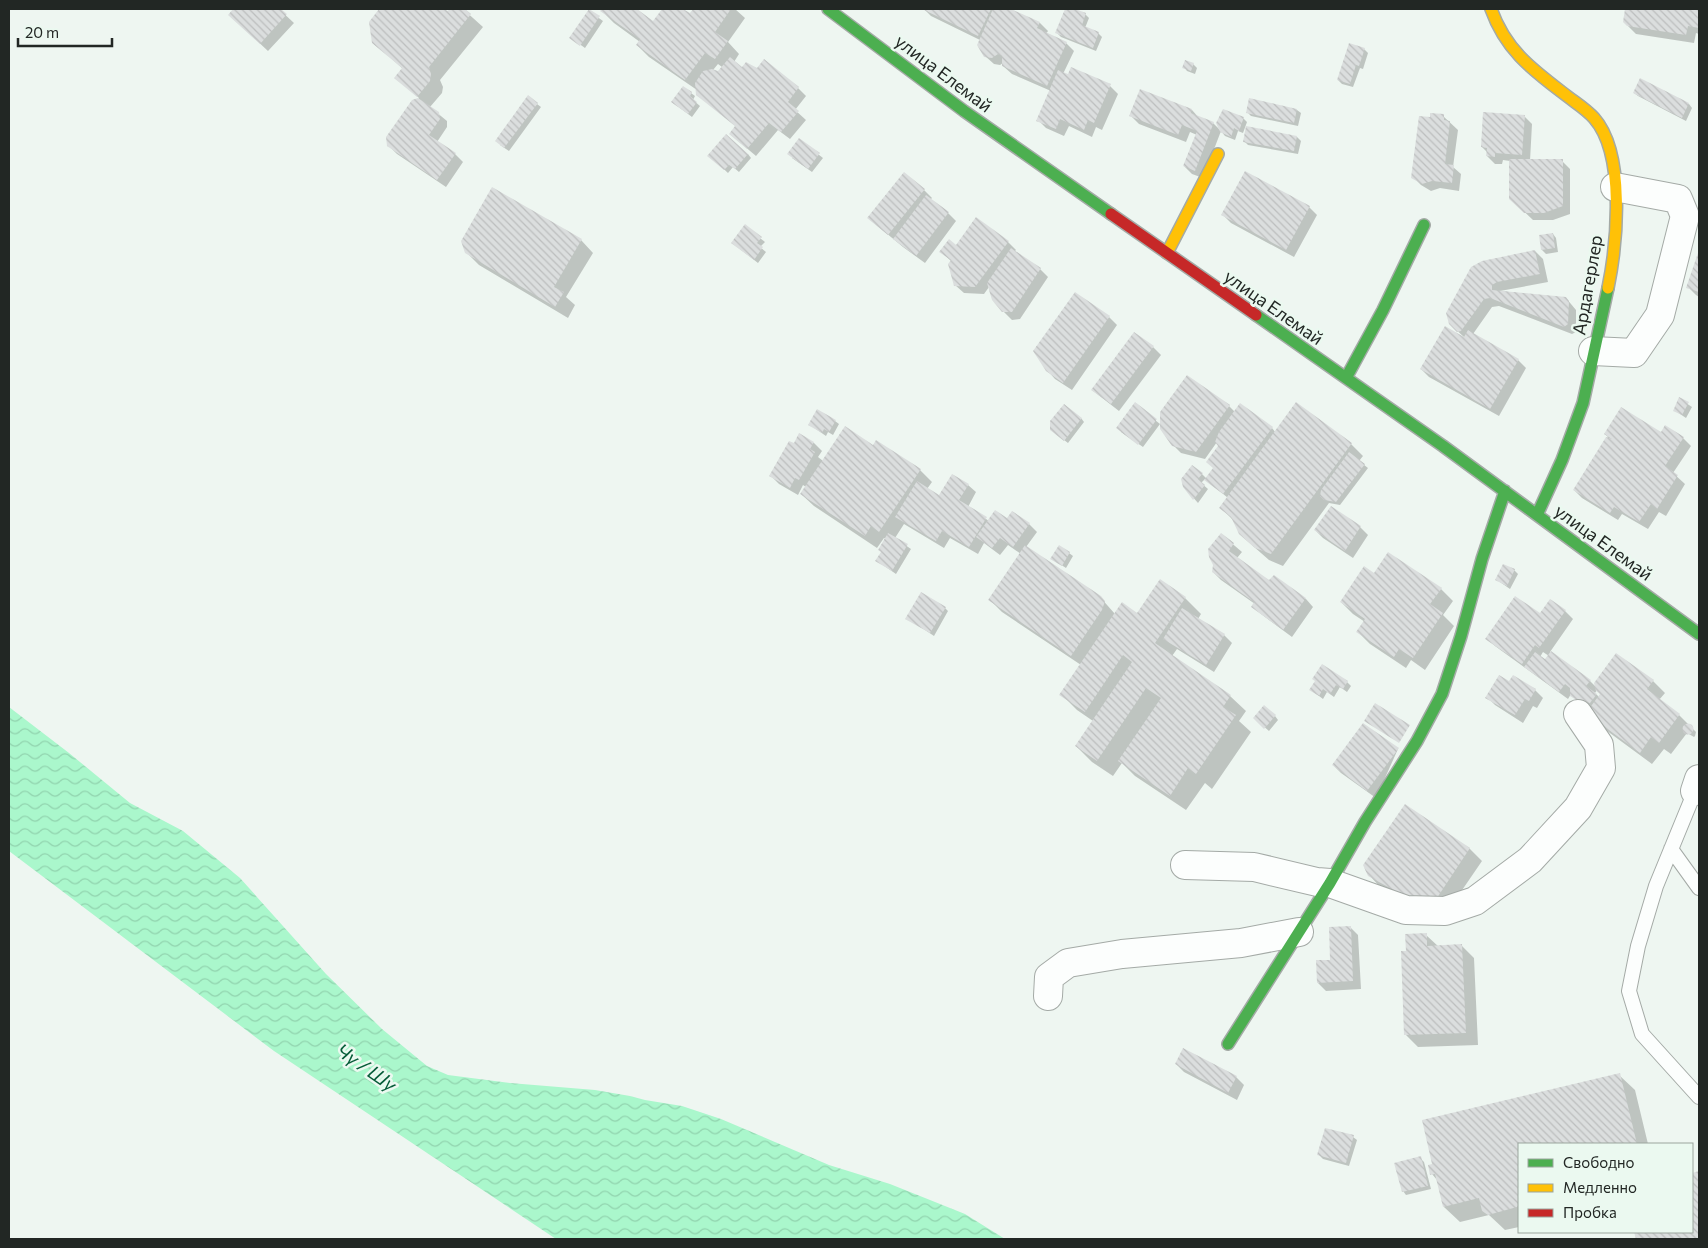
<svg xmlns="http://www.w3.org/2000/svg" width="1708" height="1248" viewBox="0 0 1708 1248" font-family="Commissioner,sans-serif">
<defs>
<pattern id="water-waves" width="16" height="10" patternUnits="userSpaceOnUse" patternTransform="scale(1.25)"><rect width="16" height="10" fill="#aaf7cc"/><path d="M0 5q4-4 8 0t8 0" fill="none" stroke="#92d4af"/></pattern>
<pattern id="building-back-hatch" width="6" height="6" patternUnits="userSpaceOnUse" patternTransform="scale(1.25)"><rect width="6" height="6" fill="#dbdede"/><path d="M-1 5l2 2M0 0l6 6M5-1l2 2" fill="none" stroke="#bcbebe"/></pattern>
</defs>
<rect width="100%" height="100%" fill="#eef6f1"/>
<path fill="url(#water-waves)" d="M9,707L69,753L130,803L183,831L240,878L326,974L382,1029L427,1066L448,1075L510,1083L595,1090L630,1096L645,1100L682,1106L721,1119L829,1165L890,1184L965,1214L1005,1239H556L274,1051L9,851Z"/>
<path fill="#0003" fill-rule="evenodd" d="M235,9H279L294,23L268,51L229,15Z
M381,9H442L448,13L451,9H463L483,27L440,80L443,87L442,93L430,107L447,121V127L437,142L455,154L463,162L446,187L397,154L388,145L419,98L396,78L403,69L373,42L370,22Z
M603,9H635L654,22L664,9H681L690,15L694,9H735L745,18L728,42L739,54L734,62L742,69L798,88L806,96L795,110L806,120L790,139L778,130L756,156L730,134L741,129L697,90L649,57L637,45L640,42L614,23L602,11ZM718,64L722,67L718,73L713,70Z
M924,9H1008L1040,23L1048,31L1046,34L1066,43L1074,51L1063,74L1110,86L1118,94L1102,130L1096,127L1092,137L1069,126L1064,136L1046,128L1038,120L1051,91L1012,74L1003,66V63L1000,65L994,64L985,56L980,40L931,16Z
M1067,9H1072L1085,14L1089,18L1085,28L1098,33L1102,37L1096,51L1061,37L1057,33Z
M1626,9H1699V34L1696,33L1694,43L1636,34L1624,22Z
M589,11L603,21L585,48L571,38Z
M1364,49L1368,53L1363,69L1360,68L1353,87L1342,84L1338,80Z
M1193,64L1197,68L1195,74L1187,71L1184,67Z
M1640,80L1689,104L1692,108L1686,121L1638,96L1634,93Z
M691,93L695,96L693,100L700,106L692,117L672,102Z
M1250,100L1297,110L1301,113L1298,126L1251,116L1247,112Z
M537,104L541,107L509,151L500,145Z
M1192,110L1199,118L1213,123L1221,131L1223,110L1244,119L1247,122L1243,133L1238,131L1235,140L1225,136L1221,131L1203,178L1192,174L1184,166L1197,135L1190,132L1186,142L1139,124L1131,116Z
M1443,116L1458,130L1453,167L1461,174L1459,191L1440,188L1431,191L1421,185L1413,177L1431,119Z
M1524,116L1532,124L1530,161H1562L1570,169V214L1553,220H1533L1510,198V161L1503,160L1502,164H1495L1487,156V152L1482,147Z
M1247,128L1297,137L1301,141L1298,154L1248,145L1244,141Z
M800,140L823,158L812,172L792,158Z
M748,154L751,158L739,172L733,167L728,173L713,159Z
M924,190L932,198L930,200L948,213L956,221L925,263L903,247L868,218Z
M1309,207L1317,215L1294,257L1231,223L1223,215Z
M745,226L765,242L760,247L766,252L758,263L736,246Z
M1553,234L1556,238L1558,252L1546,254L1542,250L1540,236Z
M581,240L593,253L566,297L575,305L568,318L479,265L466,252Z
M1008,242L1016,250L1014,252L1040,269L1048,277L1020,319L1012,320L1003,311L989,287L984,294L964,293L955,285L951,261L941,252L957,246Z
M1535,251L1543,259L1548,282L1500,291L1566,298L1576,310V332L1572,334L1499,306L1492,307L1473,334L1518,360L1526,368L1499,416L1429,377L1421,369L1465,338L1450,324L1448,313Z
M1699,253V297L1696,295L1688,287Z
M1109,317L1117,325L1072,390L1055,379L1047,370Z
M1153,347L1161,355L1119,411L1092,390Z
M1680,399L1692,407L1686,418L1674,410Z
M1135,404L1160,424L1143,447L1121,432Z
M1229,406L1235,412L1272,428L1276,433L1351,444L1363,456L1359,461L1368,468L1340,505L1329,503L1283,566L1269,560L1253,546L1233,520L1221,508L1228,498L1205,479L1201,483L1208,489L1198,503L1184,487L1202,474L1207,479L1214,469L1219,446L1217,442L1205,459L1181,453L1173,445Z
M1081,418L1084,422L1068,443L1056,434Z
M835,421L839,424L833,435L828,432L826,436L810,425Z
M1605,434H1661L1683,438L1691,446L1673,473L1685,484L1666,516L1659,512L1648,529L1622,514L1618,520L1582,498L1574,490L1608,437Z
M800,435L814,443L822,451L818,457L823,461L873,446L920,470L932,482L927,489L940,497L968,485L976,492L968,507L989,521L1007,520L1013,512L1029,524L1037,532L1026,547L1100,597L1115,614L1137,615L1160,581L1185,598L1201,614L1198,619L1224,635L1232,643L1214,672L1177,649L1172,656L1230,696L1246,711L1239,721L1251,732L1212,789L1205,783L1186,810L1135,776L1122,763L1113,776L1092,762L1076,746L1093,721L1077,710L1061,694L1081,665L1002,612L990,600L1021,554L1008,545L1000,555L984,543L978,554L950,538L944,548L904,524L895,538L911,549L896,574L877,561L882,552L886,539L884,538L877,548L814,506L801,494L806,487L803,485L798,495L779,484L771,476L795,445Z
M1331,507L1360,527L1368,535L1353,558L1323,538L1315,530Z
M1221,534L1242,552L1237,558L1270,582L1274,576L1306,599L1313,607L1292,637L1261,614L1253,606L1255,604L1221,580L1213,572Z
M1069,553L1073,556L1066,568L1052,559Z
M1514,570L1518,574L1510,589L1497,580Z
M1375,574L1441,589L1453,601L1443,615L1454,626L1425,670L1411,660L1406,668L1370,644L1358,632L1365,622L1353,614L1341,602Z
M1550,600L1565,611L1573,619L1550,652L1590,681L1596,687L1653,681L1665,693L1659,700L1679,715L1696,732L1695,736L1694,737L1687,733L1671,754L1664,749L1652,764L1599,725L1571,694L1568,699L1495,646L1487,638L1541,615ZM1543,652L1549,656L1545,661L1540,657ZM1597,690L1601,695L1599,697L1595,693Z
M945,608L948,611L934,636L907,618Z
M1347,682L1351,686L1347,692L1340,687L1334,697L1327,692L1323,699L1311,690Z
M1510,683L1535,690L1543,698L1537,708L1533,706L1523,723L1495,705L1487,697Z
M1275,716L1278,720L1269,731L1254,718Z
M1398,749L1376,798L1341,773L1333,765Z
M1405,806L1470,849L1482,861L1443,918L1381,888L1369,875Z
M1350,927L1358,935L1361,989L1326,991L1318,983Z
M1426,935L1439,947L1462,946L1474,958L1478,1045L1418,1047L1406,1035L1408,952Z
M1184,1050L1236,1077L1244,1085L1237,1100L1184,1072L1176,1064Z
M1619,1075L1635,1090L1648,1144H1519V1227L1505,1230L1489,1215L1460,1222L1444,1207L1437,1180L1432,1174Z
M1353,1137L1357,1140L1349,1166L1323,1159L1319,1155Z
M1420,1158L1424,1162L1431,1189L1406,1195L1403,1191Z
M1699,1172V1239H1637L1635,1232H1692V1174Z"/>
<path fill="url(#building-back-hatch)" d="M233,9H281L287,14L260,44L228,15Z
M379,9H444L448,11L449,9H465L471,14L429,67L431,74L430,81L417,97L394,78L402,68L372,43L369,22Z
M589,9L600,16L580,46L569,38Z
M602,9H637L653,21L662,9H683L690,13L693,9H731L715,32L728,41L715,59L705,53L685,80L636,45L640,39L600,11Z
M922,9H991L978,36Z
M993,9H1011L1040,22L1037,28L1067,42L1047,86L1002,66V56L998,54L992,58L984,57L977,45Z
M1065,9H1075L1086,13L1082,25L1099,32L1093,48L1055,33Z
M1625,9H1699V28L1688,26L1686,35L1627,26L1623,22Z
M1349,43L1365,48L1359,66L1356,65L1350,84L1337,80Z
M730,57L742,67L746,62L757,68L764,59L799,87L788,102L799,111L781,132L769,123L747,149L729,134L735,126L696,95L695,83L703,71L712,69L718,71Z
M1185,60L1194,63L1191,71L1182,68Z
M1071,67L1111,84L1094,123L1088,120L1084,130L1060,119L1056,129L1036,121L1058,70L1068,74Z
M1640,78L1689,103L1682,118L1633,93Z
M683,86L692,92L690,96L697,102L688,114L671,102Z
M1140,89L1192,109L1191,113L1214,122L1195,171L1183,166L1197,131L1182,125L1178,135L1129,116Z
M528,95L538,103L504,148L495,141Z
M418,98L439,112L440,119L429,135L456,153L437,180L387,146L386,137L412,100Z
M1249,98L1297,109L1294,123L1246,113Z
M1223,109L1244,117L1239,131L1234,128L1231,137L1220,132L1216,123Z
M1483,112L1525,115L1522,155L1495,153V157L1486,156L1487,148L1481,147Z
M1430,113L1444,114V120L1450,121L1445,164L1454,165L1452,183L1432,181L1422,184L1411,178L1419,116L1430,117Z
M1246,126L1297,136L1294,151L1243,142Z
M726,134L748,154L735,169L729,165L724,170L707,156Z
M799,138L820,153L808,169L787,154Z
M1509,159H1563V206L1544,213H1524L1509,199Z
M1245,171L1310,206L1286,250L1221,215Z
M904,172L925,189L888,235L867,218Z
M492,187L582,239L554,287L564,292L555,307L465,253L461,241Z
M926,195L949,212L916,256L893,239Z
M976,217L1009,241L975,287L954,286L948,264L951,260L939,252L949,239L956,245Z
M745,224L762,237L757,243L763,247L754,260L731,243Z
M1553,233L1555,248L1541,250L1539,235Z
M1011,248L1041,268L1012,312H1002L992,300L987,283Z
M1535,250L1540,274L1497,282L1492,285V290L1566,297L1569,301L1568,324L1564,327L1490,298L1484,299L1461,331L1457,332L1449,324L1446,313L1471,267L1482,261Z
M1699,250V292L1686,288Z
M1075,292L1110,316L1063,383L1046,371L1033,351Z
M1445,326L1464,337L1468,330L1519,359L1490,409L1420,369Z
M1134,332L1154,346L1111,404L1091,390Z
M1187,375L1230,405L1196,452L1172,446L1160,429V412Z
M1679,397L1689,402L1682,415L1673,411Z
M1135,402L1157,419L1138,445L1116,428Z
M1296,402L1352,443L1271,554L1255,548L1239,534L1231,517L1219,508Z
M1240,403L1273,427L1223,494L1204,480L1213,468L1206,462L1218,446L1215,442L1219,432Z
M1064,404L1082,418L1064,441L1050,430V421Z
M1621,407L1661,432L1665,425L1684,437L1665,466L1678,475L1657,509L1651,504L1639,522L1614,507L1610,513L1573,490L1606,437L1612,439L1604,434Z
M817,409L836,420L829,432L824,429L822,433L808,425Z
M845,426L873,445L876,440L921,469L879,532L871,526L865,536L800,494Z
M799,433L814,442L810,449L815,452L799,480L795,478L790,488L769,476L789,441L794,443Z
M1349,452L1365,464L1336,502L1324,500L1320,496L1321,490Z
M1192,465L1203,473L1198,479L1205,485L1193,500L1183,487L1181,479Z
M952,474L969,484L959,500L987,517L969,547L942,531L936,541L895,517L917,481L939,495Z
M1331,506L1361,526L1345,551L1314,530Z
M995,510L1007,518L1012,511L1030,523L1013,547L1000,538L992,548L976,537Z
M888,533L908,544L892,571L875,561L881,552L878,550Z
M1221,533L1234,543L1229,551L1269,580L1274,575L1306,598L1283,630L1251,607L1254,602L1212,572L1213,565L1209,557L1208,549Z
M1025,545L1101,596L1105,601L1102,610L1071,656L988,600Z
M1059,545L1070,552L1062,566L1050,559Z
M1388,552L1442,588L1430,604L1443,613L1413,658L1399,649L1394,657L1356,632L1365,619L1340,602L1364,566L1374,573Z
M1503,564L1515,569L1507,586L1495,580Z
M1160,579L1186,597L1155,643L1231,695L1223,707L1236,715L1196,774L1188,768L1170,796L1118,761L1161,698L1146,688L1097,761L1075,746L1132,662L1123,655L1085,712L1059,695L1122,602L1137,613Z
M921,592L946,607L930,633L905,619Z
M1515,596L1540,613L1550,599L1566,610L1539,648L1535,645L1522,664L1485,639Z
M1182,608L1225,634L1206,665L1163,639Z
M1551,651L1591,680L1586,686L1597,694L1590,703L1578,701L1570,696V688L1565,684L1559,692L1524,667L1535,652L1545,659Z
M1616,653L1654,680L1647,689L1680,714L1659,743L1651,737L1640,753L1586,713L1600,694L1596,691L1594,683Z
M1322,664L1348,681L1343,689L1336,685L1330,694L1323,689L1319,696L1309,690L1315,681L1312,679Z
M1499,675L1509,681L1513,675L1536,689L1529,701L1525,699L1515,715L1485,698Z
M1375,703L1410,725L1399,743L1364,721Z
M1264,705L1276,715L1264,729L1253,718Z
M1363,723L1399,748L1367,791L1332,765Z
M1682.5 729a5.5 5.5 0 1 1 11 0a5.5 5.5 0 1 1-11 0Z
M1405,804L1470,848L1431,907L1423,906L1368,876L1363,865Z
M1351,926L1353,981L1317,983L1316,960H1330L1329,927Z
M1427,933V946L1462,944L1466,1033L1404,1035L1401,951H1406L1405,934Z
M1183,1048L1237,1076L1228,1093L1175,1064Z
M1620,1073L1637,1144H1519V1204L1517,1207L1488,1215L1482,1211L1479,1198L1443,1207L1435,1174L1430,1175L1428,1165L1432,1164L1422,1120Z
M1325,1128L1354,1135L1346,1163L1317,1155Z
M1421,1156L1428,1186L1402,1192L1394,1163Z
M1699,1171V1239H1636L1634,1232H1692V1173Z"/>
<g fill="none" stroke-linecap="round" stroke-linejoin="round">
<defs>
<path id="lane" d="M1695,791L1656,886L1638,946L1629,991L1642,1034L1699,1097
M1671,849L1699,888"/>
<path id="street" d="M1593,351L1634,353L1660,315L1685,216L1678,199L1615,187
M1695,791L1699,779
M1185,865L1254,867L1317,882L1330,883L1406,910L1445,911L1475,901L1530,860L1578,808L1601,768L1599,745L1578,714
M1048,996L1049,977L1068,963L1122,954L1241,943L1299,932"/>
<path id="fast" d="M828,9L964,111L1111,214
M1256,315L1443,446L1699,634
M1346,378L1383,310L1424,225
M1537,515L1562,460L1583,403L1608,288
M1228,1044L1330,883L1365,822L1417,741L1442,694L1461,636L1482,559L1505,491"/>
<path id="slow" d="M1491,9C1506,51 1533,70 1567,96C1576,103 1586,109 1594,118C1626,154 1617,244 1608,288
M1167,253L1218,154"/>
<path id="jam" d="M1111,214L1256,315"/>
</defs>
<use href="#lane" stroke="#a4aaa6" stroke-width="16"/>
<use href="#street" stroke="#a4aaa6" stroke-width="30"/>
<use href="#fast" stroke="#a4aaa6" stroke-width="14"/>
<use href="#slow" stroke="#a4aaa6" stroke-width="14"/>
<use href="#jam" stroke="#a4aaa6" stroke-width="14"/>
<use href="#lane" stroke="#fcfefd" stroke-width="14"/>
<use href="#street" stroke="#fcfefd" stroke-width="28"/>
<use href="#fast" stroke="#4caf50" stroke-width="11"/>
<use href="#slow" stroke="#ffc107" stroke-width="11"/>
<use href="#jam" stroke="#c62828" stroke-width="11"/>
</g>
<g text-anchor="middle" dominant-baseline="central" stroke-width="5" stroke-linejoin="round" paint-order="stroke">
<g font-size="18" fill="#222724" stroke="#ebf9f0">
<text transform="translate(944 73) rotate(37)">улица Елемай</text>
<text transform="translate(1587 285) rotate(-80)">Ардагерлер</text>
<text transform="translate(1274 307) rotate(35)">улица Елемай</text>
<text transform="translate(1604 542) rotate(36)">улица Елемай</text>
</g>
<g font-size="19" font-style="italic" fill="#065c38" stroke="#ebf9f0">
<text transform="translate(367 1067) rotate(35)">Чү / Шу</text>
</g>
</g>
<rect width="1708" height="1248" fill="none" stroke="#222724" stroke-width="20"/>
<rect x="1518" y="1143" width="175" height="90" fill="#ebf9f0" stroke="#9ba59e"/>
<rect x="1528" y="1159" width="25" height="8" fill="#4caf50" stroke="#9ba59e"/>
<text x="1563" y="1168" font-size="15" fill="#222724">Свободно</text>
<rect x="1528" y="1184" width="25" height="8" fill="#ffc107" stroke="#9ba59e"/>
<text x="1563" y="1193" font-size="15" fill="#222724">Медленно</text>
<rect x="1528" y="1209" width="25" height="8" fill="#c62828" stroke="#9ba59e"/>
<text x="1563" y="1218" font-size="15" fill="#222724">Пробка</text>
<path d="M18 38v8h94v-8" fill="none" stroke="#222724" stroke-width="2.5"/>
<text x="25" y="38" font-size="15" fill="#222724" stroke="#ebf9f0" stroke-width="4" paint-order="stroke">20 m</text>
</svg>
